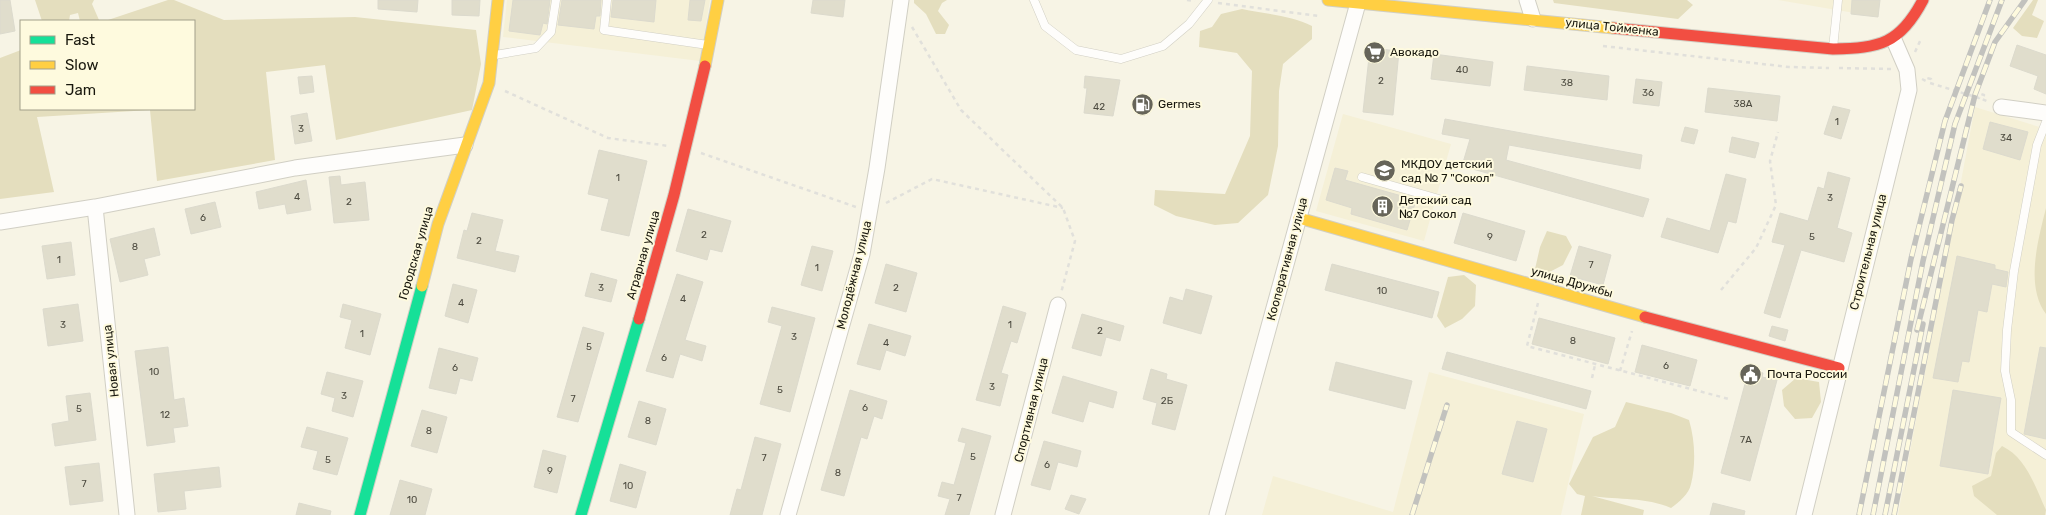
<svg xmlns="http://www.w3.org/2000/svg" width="2046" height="515" viewBox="0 0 2046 515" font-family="Rubik,sans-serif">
<rect width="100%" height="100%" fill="#f7f4e5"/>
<path fill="#f5f0d7" d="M507,0H710L700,61L503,37Z
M1778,0H1880L1878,17Z
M1975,107L2046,129V515H1898Z
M1343,114L1451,144L1424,241L1316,211Z
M1429,372L1584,414L1561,515H1262L1273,476L1393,512Z"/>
<path fill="#e4debe" d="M35,0H94L92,4L99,20L80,21L78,13L70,15L69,21H42Z
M168,0H174L224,20L355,17L476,30L481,64L472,110L336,140L325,65L266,72L275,160L157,181L150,110L37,117L54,192L0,199V58L21,50V109H194V21H105Z
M914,0H947L942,3L938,11L949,25L945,34H936L926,14L914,3Z
M1553,0H1687L1693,5L1678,19L1554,3Z
M2033,0H2038L2032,15L2044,21L2037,38L2022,36L2013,28Z
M1242,9C1265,14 1291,15 1312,26V39L1283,64L1279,91L1278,146L1268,195L1238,223L1215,225L1176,216L1154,205L1155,190L1225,194L1250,136L1252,71L1237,53L1199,47L1200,31L1212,27L1221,14Z
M2046,208V314C2025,286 2038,240 2046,208Z
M1547,231L1566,236L1572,247L1563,265L1540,277L1535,269L1540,247Z
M1464,275L1476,285L1475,306L1462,319L1445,328L1437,316L1448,277Z
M1796,378L1819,382L1821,402L1812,418L1795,419L1784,406L1782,390Z
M1626,402L1671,413L1689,420C1695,440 1696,464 1691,484C1689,494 1679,502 1671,508C1646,497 1619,500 1592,496L1644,510L1643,515H1581L1585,496L1577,494L1569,484L1593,437L1615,427Z
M2002,446C2027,458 2035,487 2046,510L2045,515H1997L1974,496L1972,486L1991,476L1996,453Z"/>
<path fill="#e0ddcc" stroke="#dcdacd" d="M0,0H10L15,31L0,34Z
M378,0H418L417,12L378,9Z
M452,0H480L479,16L452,15Z
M513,0H550L547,24L543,23L540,35L509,31Z
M562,0H601L600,16H596L594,29L558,25Z
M613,0H656L654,22L611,17Z
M690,0H705L701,21L688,20Z
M813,0H845L843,17L811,13Z
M1852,0H1880L1878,17L1851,14Z
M2017,45L2046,55V94L2034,89L2038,76L2010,66Z
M1370,48L1399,51L1393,115L1363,112Z
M1434,54L1493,62L1490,86L1431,79Z
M1527,66L1609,76L1607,100L1524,90Z
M312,76L314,92L300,94L298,77Z
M1085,76L1120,80L1113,116L1084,113L1087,88H1084Z
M1636,79L1662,82L1659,106L1633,103Z
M1708,88L1780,96L1777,121L1705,112Z
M1833,106L1850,110L1841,139L1824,134Z
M307,113L312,141L295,144L291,116Z
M1445,119L1642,155L1640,169L1509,145L1506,160L1649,199L1643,217L1462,166L1470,139L1442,134Z
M1990,122L2028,132L2020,160L1983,149Z
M1685,127L1698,130L1694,144L1681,141Z
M1732,137L1759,143L1755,158L1729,152Z
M599,150L647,161L629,236L601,230L609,199L588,194Z
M1335,168L1348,171L1345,180L1416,200L1407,230L1351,214L1352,208L1326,200Z
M1828,172L1850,178L1837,228L1852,233L1844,262L1801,250L1780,318L1764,313L1785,245L1772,242L1780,213L1808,221L1818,187L1824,189Z
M1726,174L1746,179L1736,223L1728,221L1718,253L1661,237L1667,218L1710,231Z
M340,176L341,185L365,182L369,220L334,223L329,177Z
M306,180L311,210L287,214L285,204L259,209L256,192Z
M215,202L221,227L191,234L185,209Z
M688,209L731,221L722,252L710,249L707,260L676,251Z
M472,213L503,220L495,251L519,256L515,272L457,258L464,230L467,231Z
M1463,213L1525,231L1516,261L1454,243Z
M154,228L160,255L144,259L148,275L120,282L110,239Z
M71,242L75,275L47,279L42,246Z
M812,246L833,251L822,291L801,285Z
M1579,246L1611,255L1603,285L1570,276Z
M1957,256L1995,265V269L2008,272L2006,287L1992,284L1987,312L1978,310L1969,362L1962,361L1958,382L1933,378Z
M886,264L917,273L906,312L875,303Z
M1332,264L1439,292L1432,318L1325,290Z
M591,273L617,280L611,302L585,296Z
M677,274L703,282L685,340L706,346L702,361L680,354L673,378L646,371Z
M453,284L477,290L468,323L445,316Z
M1186,289L1212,296L1201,334L1163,323L1170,297L1183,301Z
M78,304L83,341L48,346L43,309Z
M343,304L381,314L370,355L345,348L352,320L340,317Z
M1003,306L1026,313L1017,343L1011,341L1001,373L1008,375L1000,406L976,400Z
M772,307L815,318L790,412L760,404L782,326L768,322Z
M1082,314L1124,326L1120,341L1106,337L1101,356L1072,348Z
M1539,318L1615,338L1608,364L1532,344Z
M869,324L911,336L905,356L886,350L880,370L857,364Z
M1772,326L1788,330L1785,341L1769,336Z
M583,327L604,333L578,422L557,417Z
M1642,345L1697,360L1690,386L1635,372Z
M168,347L174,400L184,398L188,426L173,428L175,442L147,446L135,351Z
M2040,347L2046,348V439L2024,434Z
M439,348L478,358L472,381L460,378L456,394L429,388Z
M1447,352L1591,391L1586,409L1442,369Z
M1336,362L1412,381L1405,409L1329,390Z
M1151,369L1167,374L1166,379L1187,385L1175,430L1152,424L1157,403L1143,399Z
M1749,369L1763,373L1762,377L1777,380L1750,481L1721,473Z
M327,372L363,381L353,417L332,411L335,398L321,394Z
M1063,376L1117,392L1113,408L1089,401L1083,422L1052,413Z
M850,390L887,401L882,419L874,416L867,439L861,437L844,496L821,490Z
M1953,390L2001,398L1988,474L1940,466Z
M90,393L96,440L55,446L52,424L69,421L66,396Z
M639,401L666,409L656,445L628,437Z
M422,410L447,417L437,453L411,446Z
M1517,421L1547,429L1533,482L1502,474Z
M307,427L348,438L337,475L313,469L318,451L301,447Z
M962,428L991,436L969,515H945L950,499L938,496L942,482L954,485L966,443L958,441Z
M755,437L781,444L762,515H730L737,489L741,490Z
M1044,441L1081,451L1077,467L1058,462L1050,490L1031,485Z
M543,450L566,456L557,493L534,487Z
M99,463L103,501L70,505L65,467Z
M620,464L646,472L636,508L610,501Z
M219,467L221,487L184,491L186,509L158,512L154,474Z
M400,480L432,489L425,515H390Z
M1071,495L1086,499L1079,514L1065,509Z
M299,503L331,511L330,515H296Z
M1713,503L1745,511L1744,515H1710Z"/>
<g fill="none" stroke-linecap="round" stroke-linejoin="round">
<defs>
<path id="lane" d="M607,0L604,30L708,45
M1034,0L1045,26L1076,50L1121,59L1163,46L1189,24L1208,0
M1833,48L1838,0
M495,55L536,48L551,32L556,0
M2046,122L2037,145L2014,271L2007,330L2005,371L2011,400V432L2046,455
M1362,177L1446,201"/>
<path id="street" d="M1527,0L1533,19
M2001,107L2046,113
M95,207L127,515
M0,222L95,207L295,168L465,145
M788,515L862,254L877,168L901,0
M1003,515L1058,305
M1217,515L1358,3
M1804,515L1909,90L1907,70L1894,40"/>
<path id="fast" d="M360,515L422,286
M581,515L639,319"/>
<path id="slow" d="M1328,0L1613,28
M705,66L718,0
M1299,218L1645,317
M422,286L438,224L489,83L498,0"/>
<path id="jam" d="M1613,28L1833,49C1880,48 1900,44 1923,0
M1645,317L1839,368
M639,319L674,195L705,66"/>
</defs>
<use href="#lane" stroke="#d1cfc4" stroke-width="9"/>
<use href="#street" stroke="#d1cfc4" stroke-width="17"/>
<use href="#fast" stroke="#d1cfc4" stroke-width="13"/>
<use href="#slow" stroke="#d1cfc4" stroke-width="13"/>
<use href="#jam" stroke="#d1cfc4" stroke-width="13"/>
<path stroke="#e1e0db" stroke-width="2.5" stroke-dasharray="4 4" stroke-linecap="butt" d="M1187,0L1195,1
M1218,3L1319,16
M912,27L961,110L1063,208L1075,241L1061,293
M1603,46L1789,67L1829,68
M1915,52L1921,39
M1839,68L1891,69
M1922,79L1926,81L1927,78L1931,79L1930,83L1979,98L1981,94L1984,95L1982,99L1989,102
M505,91L608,138L669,146
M701,153L856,207
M886,203L932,179L1063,208
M1721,290L1756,248L1776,205L1770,161L1778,132
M1538,303L1527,346L1729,399
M1620,371L1632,331
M1592,378L1595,365"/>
<use href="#lane" stroke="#fefdfb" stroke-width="8"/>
<use href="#street" stroke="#fefdfb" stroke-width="15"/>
<use href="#fast" stroke="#16e098" stroke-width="11"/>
<use href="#slow" stroke="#ffcf43" stroke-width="11"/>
<use href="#jam" stroke="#f24e42" stroke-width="11"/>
<defs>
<path id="rail" d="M1917,330L1975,95L1995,42L2025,0
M1412,515L1447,405
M1859,515L1911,259L1945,121L1990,0
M1873,515L1923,261L1955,124L2002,0
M1885,515L1923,324
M1894,515L1952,220L1961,186"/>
</defs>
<use href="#rail" stroke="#c2c2be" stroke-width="5.5"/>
<use href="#rail" stroke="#fefade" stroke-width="4" stroke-dasharray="11" stroke-linecap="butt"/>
</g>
<defs>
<symbol id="supermarket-disc" viewBox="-11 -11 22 22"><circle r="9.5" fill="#666459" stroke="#fefade"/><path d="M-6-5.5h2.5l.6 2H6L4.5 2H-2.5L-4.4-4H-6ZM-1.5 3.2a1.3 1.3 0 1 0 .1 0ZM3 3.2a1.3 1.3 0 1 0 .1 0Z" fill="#fff"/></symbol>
<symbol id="fuel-disc" viewBox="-11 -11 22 22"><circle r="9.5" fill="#666459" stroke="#fefade"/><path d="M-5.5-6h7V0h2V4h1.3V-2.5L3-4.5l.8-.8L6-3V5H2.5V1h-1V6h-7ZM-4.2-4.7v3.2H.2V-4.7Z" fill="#fff"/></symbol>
<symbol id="school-disc" viewBox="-11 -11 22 22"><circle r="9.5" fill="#666459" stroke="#fefade"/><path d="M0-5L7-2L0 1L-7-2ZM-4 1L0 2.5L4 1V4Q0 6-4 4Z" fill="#fff"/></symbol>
<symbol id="building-disc" viewBox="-11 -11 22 22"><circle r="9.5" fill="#666459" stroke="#fefade"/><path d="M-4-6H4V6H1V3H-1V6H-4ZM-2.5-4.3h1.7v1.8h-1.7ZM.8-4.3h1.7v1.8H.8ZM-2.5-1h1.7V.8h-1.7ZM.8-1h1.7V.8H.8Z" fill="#fff"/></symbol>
<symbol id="civic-disc" viewBox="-11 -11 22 22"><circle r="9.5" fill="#666459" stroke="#fefade"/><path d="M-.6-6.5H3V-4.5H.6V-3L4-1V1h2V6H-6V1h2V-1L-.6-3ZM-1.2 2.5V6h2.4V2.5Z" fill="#fff"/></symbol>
</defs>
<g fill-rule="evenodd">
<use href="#supermarket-disc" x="1362" y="40" width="25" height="25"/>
<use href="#fuel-disc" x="1130" y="92" width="25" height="25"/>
<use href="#school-disc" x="1372" y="158" width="25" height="25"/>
<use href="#building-disc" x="1370" y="194" width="25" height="25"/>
<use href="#civic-disc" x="1738" y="362" width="25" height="25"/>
</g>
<g text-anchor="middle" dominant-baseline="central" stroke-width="4" stroke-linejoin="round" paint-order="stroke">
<g font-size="10" fill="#4c4a3f">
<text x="1462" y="70">40</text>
<text x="1381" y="81">2</text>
<text x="1567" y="83">38</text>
<text x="1648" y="93">36</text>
<text x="1743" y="104">38А</text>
<text x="1099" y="107">42</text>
<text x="1837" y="122">1</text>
<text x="301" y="129">3</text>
<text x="2006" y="138">34</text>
<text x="618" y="178">1</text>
<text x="297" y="197">4</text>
<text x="1830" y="198">3</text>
<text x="349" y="202">2</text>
<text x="203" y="218">6</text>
<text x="704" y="235">2</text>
<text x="1490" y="237">9</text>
<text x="1812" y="237">5</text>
<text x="479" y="241">2</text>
<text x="135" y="247">8</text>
<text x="59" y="260">1</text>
<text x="1591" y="265">7</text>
<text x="817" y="268">1</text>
<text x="601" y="288">3</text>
<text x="896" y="288">2</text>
<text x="1382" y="291">10</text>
<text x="683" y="299">4</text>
<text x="461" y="303">4</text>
<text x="63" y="325">3</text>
<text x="1010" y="325">1</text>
<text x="1100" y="331">2</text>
<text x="362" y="334">1</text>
<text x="794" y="337">3</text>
<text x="1573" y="341">8</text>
<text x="886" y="343">4</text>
<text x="589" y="347">5</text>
<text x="664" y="358">6</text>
<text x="1666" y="366">6</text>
<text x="455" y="368">6</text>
<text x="154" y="372">10</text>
<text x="992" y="387">3</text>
<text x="780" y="390">5</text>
<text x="344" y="396">3</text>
<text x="573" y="399">7</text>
<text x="1167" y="401">2Б</text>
<text x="865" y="408">6</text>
<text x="79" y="409">5</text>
<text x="165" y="415">12</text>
<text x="648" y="421">8</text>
<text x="429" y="431">8</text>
<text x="1746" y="440">7А</text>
<text x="973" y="457">5</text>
<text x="764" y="458">7</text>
<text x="328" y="460">5</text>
<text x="1047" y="465">6</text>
<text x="550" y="471">9</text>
<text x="838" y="473">8</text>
<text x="84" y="484">7</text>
<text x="628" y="486">10</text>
<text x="959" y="498">7</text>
<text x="412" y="500">10</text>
</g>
<g font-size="12" fill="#18170d" stroke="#fefade">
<text transform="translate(1612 27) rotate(6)">улица Тойменка</text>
<text transform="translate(1868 252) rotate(-76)">Строительная улица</text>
<text transform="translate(416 253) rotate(-74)">Городская улица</text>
<text transform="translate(643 255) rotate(-74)">Аграрная улица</text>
<text transform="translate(1287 259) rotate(-75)">Кооперативная улица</text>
<text transform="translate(854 275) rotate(-76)">Молодёжная улица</text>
<text transform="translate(1572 282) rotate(16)">улица Дружбы</text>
<text transform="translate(111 361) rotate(-96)">Новая улица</text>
<text transform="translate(1031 410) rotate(-76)">Спортивная улица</text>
</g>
<g font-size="12" fill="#18170d" stroke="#fefade" text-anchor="start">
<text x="1390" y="52">Авокадо</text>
<text x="1158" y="104">Germes</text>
<text x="1401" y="164">МКДОУ детский<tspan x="1401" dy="14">сад № 7 "Сокол"</tspan></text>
<text x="1399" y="200">Детский сад<tspan x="1399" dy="14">№7 Сокол</tspan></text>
<text x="1767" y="374">Почта России</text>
</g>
</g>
<rect x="20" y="20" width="175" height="90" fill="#fefade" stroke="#a29f8a"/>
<rect x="30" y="36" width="25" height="8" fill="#16e098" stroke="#a29f8a"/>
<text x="65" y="45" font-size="15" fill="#18170d">Fast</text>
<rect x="30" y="61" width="25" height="8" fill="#ffcf43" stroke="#a29f8a"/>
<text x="65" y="70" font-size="15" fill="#18170d">Slow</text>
<rect x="30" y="86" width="25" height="8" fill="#f24e42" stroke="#a29f8a"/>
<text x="65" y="95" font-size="15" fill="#18170d">Jam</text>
</svg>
